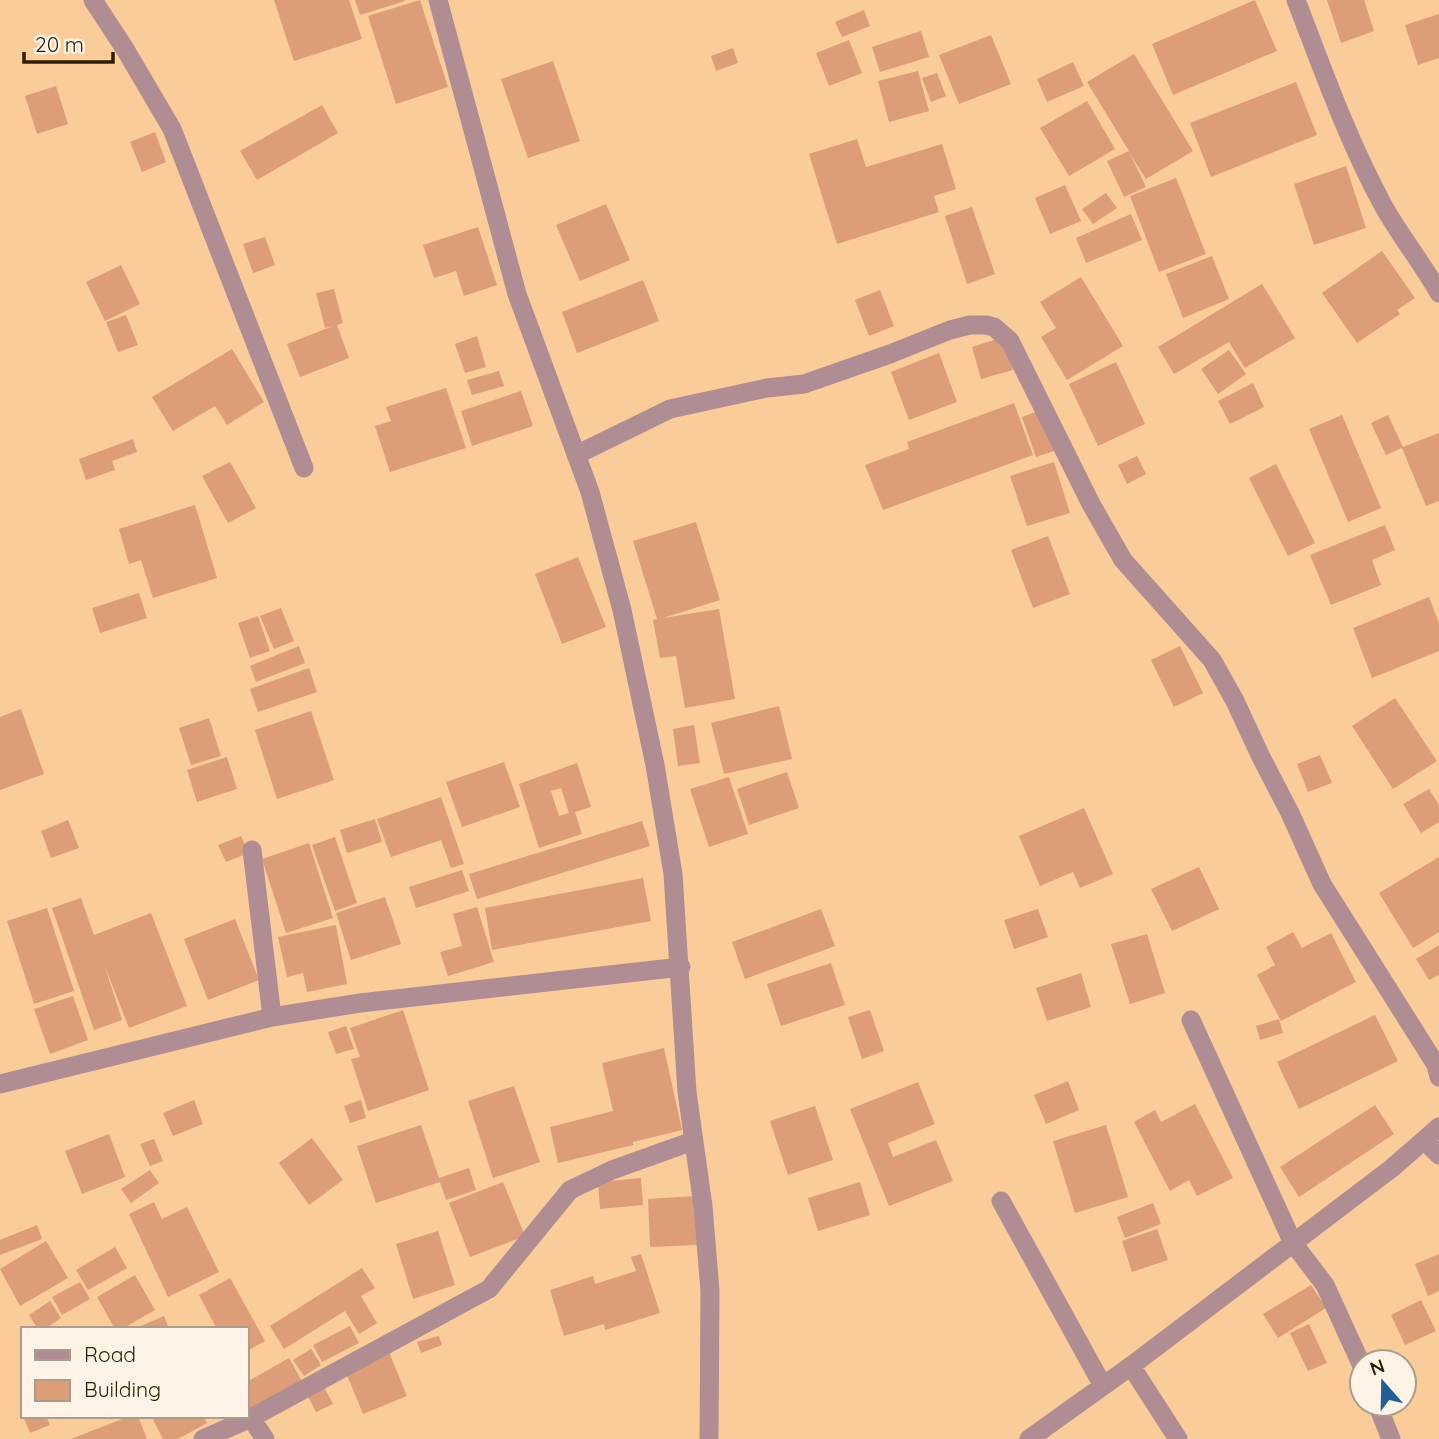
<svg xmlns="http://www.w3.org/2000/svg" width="1439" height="1439" viewBox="0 0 1439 1439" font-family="Quicksand,sans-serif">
<rect width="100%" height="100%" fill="#f9cc9a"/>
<path fill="#de9d79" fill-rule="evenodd" d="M274,0H349L362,39L294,61Z
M355,0H404L405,1L360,15Z
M420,0L448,87L396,104L368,16Z
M1255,0L1277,51L1173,95L1152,44Z
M1327,0H1364L1374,31L1341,43Z
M864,10L870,26L842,37L835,22Z
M1439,14V58L1418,65L1405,25Z
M921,31L929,57L880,72L872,47Z
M991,35L1011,84L959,104L939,55Z
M849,40L862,73L829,86L816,53Z
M733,48L738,63L716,71L711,56Z
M1134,54L1193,151L1146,179L1130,154L1146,187L1124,197L1107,161L1129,151L1087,82Z
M553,61L580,141L528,158L501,79Z
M1073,62L1084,86L1047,102L1037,79Z
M918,71L929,111L889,122L878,81Z
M937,73L946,96L931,102L922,78Z
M1296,82L1317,135L1211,177L1190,123Z
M56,86L68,124L37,134L25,96Z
M1087,101L1115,149L1069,176L1040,128Z
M322,105L338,133L257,180L240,151Z
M155,132L166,162L142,172L130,142Z
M857,139L866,167L942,144L956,189L934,196L939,212L837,244L809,154Z
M1346,166L1366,228L1314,245L1294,184Z
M1176,178L1206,254L1159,272L1130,196Z
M1065,185L1081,221L1050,234L1035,198Z
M1106,193L1117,208L1093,224L1082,209Z
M606,204L630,260L580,281L556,225Z
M972,207L995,274L967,284L945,216Z
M1131,214L1142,240L1086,263L1076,238Z
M478,227L497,285L464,296L456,271L434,278L423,245Z
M265,237L275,265L253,273L243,244Z
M1382,251L1415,298L1397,310L1400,314L1357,343L1322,293Z
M1212,256L1229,299L1183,318L1166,274Z
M121,265L140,304L105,321L86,282Z
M1081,277L1123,346L1067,380L1041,337L1056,328L1040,302Z
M643,280L659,321L577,353L562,312Z
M1262,284L1295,338L1245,368L1229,342L1174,374L1158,347Z
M334,289L343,323L337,325L349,358L300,377L287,344L333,326L325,328L316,293Z
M880,290L894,326L869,336L855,300Z
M126,315L138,345L118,352L106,322Z
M477,336L486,367L465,373L455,344Z
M1003,337L1013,370L981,379L972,347Z
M232,349L264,402L227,425L215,406L173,431L152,397Z
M1229,350L1246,374L1218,394L1201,369Z
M939,353L957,402L909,420L891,372Z
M1116,362L1145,424L1098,446L1069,384Z
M499,371L504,386L472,395L467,380Z
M1253,383L1264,407L1230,424L1218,401Z
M446,388L466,448L390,472L375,426L391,421L386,407Z
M521,391L533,426L472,446L461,411Z
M1014,403L1033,455L883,510L865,465L909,449L907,442Z
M1044,409L1057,450L1036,457L1022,417Z
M1342,415L1381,508L1348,522L1309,429Z
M1388,415L1403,447L1439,433V501L1426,506L1402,448L1386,455L1371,423Z
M133,439L137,452L112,461L115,470L86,480L79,459Z
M1137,456L1146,474L1127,484L1118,465Z
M230,462L256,508L228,523L202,476Z
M1054,462L1070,513L1027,526L1010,476Z
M1276,464L1315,543L1288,556L1249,478Z
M195,505L217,578L153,598L141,560L129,564L119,529Z
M696,522L720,600L663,618L719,609L735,699L685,708L676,656L660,658L653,620L657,619L633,541Z
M1385,525L1395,550L1372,560L1381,585L1331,605L1310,555Z
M1048,536L1070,594L1033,608L1011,550Z
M578,557L606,627L562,644L535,574Z
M139,593L147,618L100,633L92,608Z
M1429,597L1439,623V651L1372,678L1353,628Z
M281,608L294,641L274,649L260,616Z
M258,616L270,651L250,658L238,623Z
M299,646L305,663L256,682L250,666Z
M1180,646L1203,693L1174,707L1151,660Z
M309,668L317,692L258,712L250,689Z
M1395,698L1437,761L1393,789L1352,726Z
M779,706L792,759L724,774L711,723Z
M21,709L44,774L0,790V717Z
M311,711L334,780L277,799L255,730Z
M209,718L221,756L191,765L179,728Z
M694,725L700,763L678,766L673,729Z
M1320,755L1332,783L1308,792L1297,764Z
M227,757L237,789L197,802L187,770Z
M504,762L520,807L462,827L446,782Z
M577,763L591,807L575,812L582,834L539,848L519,784ZM561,788L569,813L559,816L551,791Z
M787,772L799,808L749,825L737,789Z
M729,777L748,834L709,847L690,789Z
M1429,789L1439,805V822L1421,833L1403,804Z
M441,797L464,864L451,868L441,840L391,857L377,819Z
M1084,808L1113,874L1080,888L1073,872L1040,886L1019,836Z
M375,819L382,842L347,853L340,830Z
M68,820L79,848L51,858L41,831Z
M642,821L650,846L477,899L469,874Z
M241,836L249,853L226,862L218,845Z
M335,837L357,903L335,911L312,845Z
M309,843L333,918L286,933L262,859Z
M1439,857V932L1413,948L1379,893Z
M1199,867L1219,909L1172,931L1151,889Z
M462,870L469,891L416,908L409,887Z
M643,878L651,921L492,950L485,908Z
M385,897L401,944L351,960L336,913Z
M81,898L94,935L151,913L187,1006L129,1028L104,964L122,1020L94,1030L52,908Z
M477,907L494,962L448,976L440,952L462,946L453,914Z
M47,908L74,991L34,1004L7,921Z
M821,909L835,946L745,979L732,942Z
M1038,909L1048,937L1014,949L1004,920Z
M235,919L259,980L208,1000L184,939Z
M336,925L347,984L307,992L303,973L287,977L278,937Z
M1293,932L1302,948L1331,933L1356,982L1281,1021L1257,975L1275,965L1266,947Z
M1147,934L1165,993L1130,1004L1111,944Z
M1439,945V975L1429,980L1416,959Z
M831,963L845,1005L781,1026L767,984Z
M1081,973L1091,1007L1047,1021L1036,988Z
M73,996L88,1040L50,1054L34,1009Z
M403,1010L429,1090L368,1111L351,1059L360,1057L350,1028Z
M870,1010L884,1051L862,1059L848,1017Z
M1375,1015L1398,1061L1299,1109L1277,1062Z
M1279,1019L1283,1033L1260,1040L1256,1026Z
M346,1026L354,1049L336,1054L328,1032Z
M664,1048L682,1130L633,1142V1145L558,1163L550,1127L613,1111L602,1063Z
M1068,1081L1079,1110L1046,1124L1034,1095Z
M918,1082L935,1124L888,1143L893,1157L936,1140L953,1181L889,1206L850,1109Z
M514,1086L540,1162L493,1178L468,1101Z
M194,1100L203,1124L173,1136L163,1113Z
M361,1100L366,1118L350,1123L344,1106Z
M1195,1104L1233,1178L1197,1196L1189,1180L1170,1191L1134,1122L1155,1110L1161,1122Z
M1375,1105L1394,1134L1299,1197L1280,1167Z
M815,1106L833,1160L788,1175L770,1121Z
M421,1125L439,1178L469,1168L476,1190L446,1200L440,1182L376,1203L357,1146Z
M1106,1125L1128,1197L1075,1213L1053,1141Z
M109,1134L125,1177L82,1194L65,1151Z
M312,1138L343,1180L309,1205L279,1163Z
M154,1139L163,1161L150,1166L140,1144Z
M150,1170L159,1183L131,1203L121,1189Z
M641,1178L643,1205L600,1209L598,1182Z
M503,1182L525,1236L470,1257L449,1203Z
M860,1182L870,1215L818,1231L808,1198Z
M695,1196L697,1245L650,1247L648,1199Z
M154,1202L162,1219L187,1207L219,1272L168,1297L129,1214Z
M1153,1203L1161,1224L1125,1238L1117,1217Z
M37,1225L42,1239L0,1255V1240Z
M1157,1229L1168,1260L1132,1272L1122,1241Z
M438,1231L455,1285L413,1299L396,1244Z
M46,1241L68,1278L20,1306L0,1269Z
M115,1247L127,1268L88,1290L76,1270Z
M641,1254L660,1313L605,1330L604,1324L564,1336L550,1290L593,1276L595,1284L636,1271L631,1257Z
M1439,1254V1291L1428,1296L1415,1264Z
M362,1268L375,1288L361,1296L377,1323L359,1334L345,1311L284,1349L270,1326Z
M135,1275L155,1310L122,1329H115L97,1297Z
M230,1278L265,1341L247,1351V1329H217L199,1295Z
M80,1282L90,1299L62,1315L52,1297Z
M1311,1285L1326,1308L1278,1338L1263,1314Z
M1421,1300L1436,1331L1405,1345L1391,1315Z
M50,1301L61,1318L45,1329H38L29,1315Z
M164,1316L169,1329H142L141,1326Z
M1309,1324L1327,1363L1308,1371L1290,1333Z
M350,1326L359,1343L322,1362L313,1345Z
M439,1336L442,1345L421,1353L417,1342Z
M311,1349L321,1365L304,1376L293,1360Z
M389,1352L407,1396L363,1414L345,1370Z
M289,1358L304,1385L247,1416V1382Z
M322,1383L333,1404L316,1412L305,1391Z
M23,1416H46L50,1425L30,1433Z
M130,1416H138L147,1439H71Z
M160,1416H203L207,1423L178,1439H163L153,1420Z"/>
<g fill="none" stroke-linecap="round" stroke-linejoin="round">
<path stroke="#af8d92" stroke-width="19" d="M93,0L125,49L172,129L304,468
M438,0L517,294L590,492L622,610L655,765L673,874L687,1092L703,1206L710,1291L709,1439
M1296,0C1323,70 1348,141 1384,207C1401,237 1422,263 1439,293
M576,455L670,409L767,388L804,384L890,354L950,330L970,325H986L994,327L1010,341L1091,504L1123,560L1212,660L1235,701L1260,755L1290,813L1322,884L1436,1065L1439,1077
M252,850L272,1017
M1191,1020L1293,1243L1325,1285L1362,1366
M0,1084L272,1017L360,1003L681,967
M1424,1140L1439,1155
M1001,1201L1103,1386
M1131,1366L1178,1439
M1377,1404L1391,1439
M251,1418L265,1439
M203,1439L251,1418L489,1289L570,1190L612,1170L693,1141
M1029,1439L1131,1366L1392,1168L1439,1127"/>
</g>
<rect x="21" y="1327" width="228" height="91" fill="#fff3e7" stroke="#ac9d8b" stroke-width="2"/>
<rect x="35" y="1350" width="35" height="10" fill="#af8d92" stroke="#ac9d8b" stroke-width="2"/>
<text x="84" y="1362" font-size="21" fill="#301c02">Road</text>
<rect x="35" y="1380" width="35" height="21" fill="#de9d79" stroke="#ac9d8b" stroke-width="2"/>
<text x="84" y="1397" font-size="21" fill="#301c02">Building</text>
<g transform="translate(1383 1383) rotate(340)"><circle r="33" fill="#fff3e7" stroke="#ac9d8b" stroke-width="2"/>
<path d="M0-5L12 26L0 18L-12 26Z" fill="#225f96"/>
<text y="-10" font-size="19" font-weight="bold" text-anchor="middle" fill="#301c02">N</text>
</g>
<path d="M24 52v10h89v-10" fill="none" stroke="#301c02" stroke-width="3.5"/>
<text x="35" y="52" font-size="21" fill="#301c02" stroke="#fff3e7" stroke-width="5" paint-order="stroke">20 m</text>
</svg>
